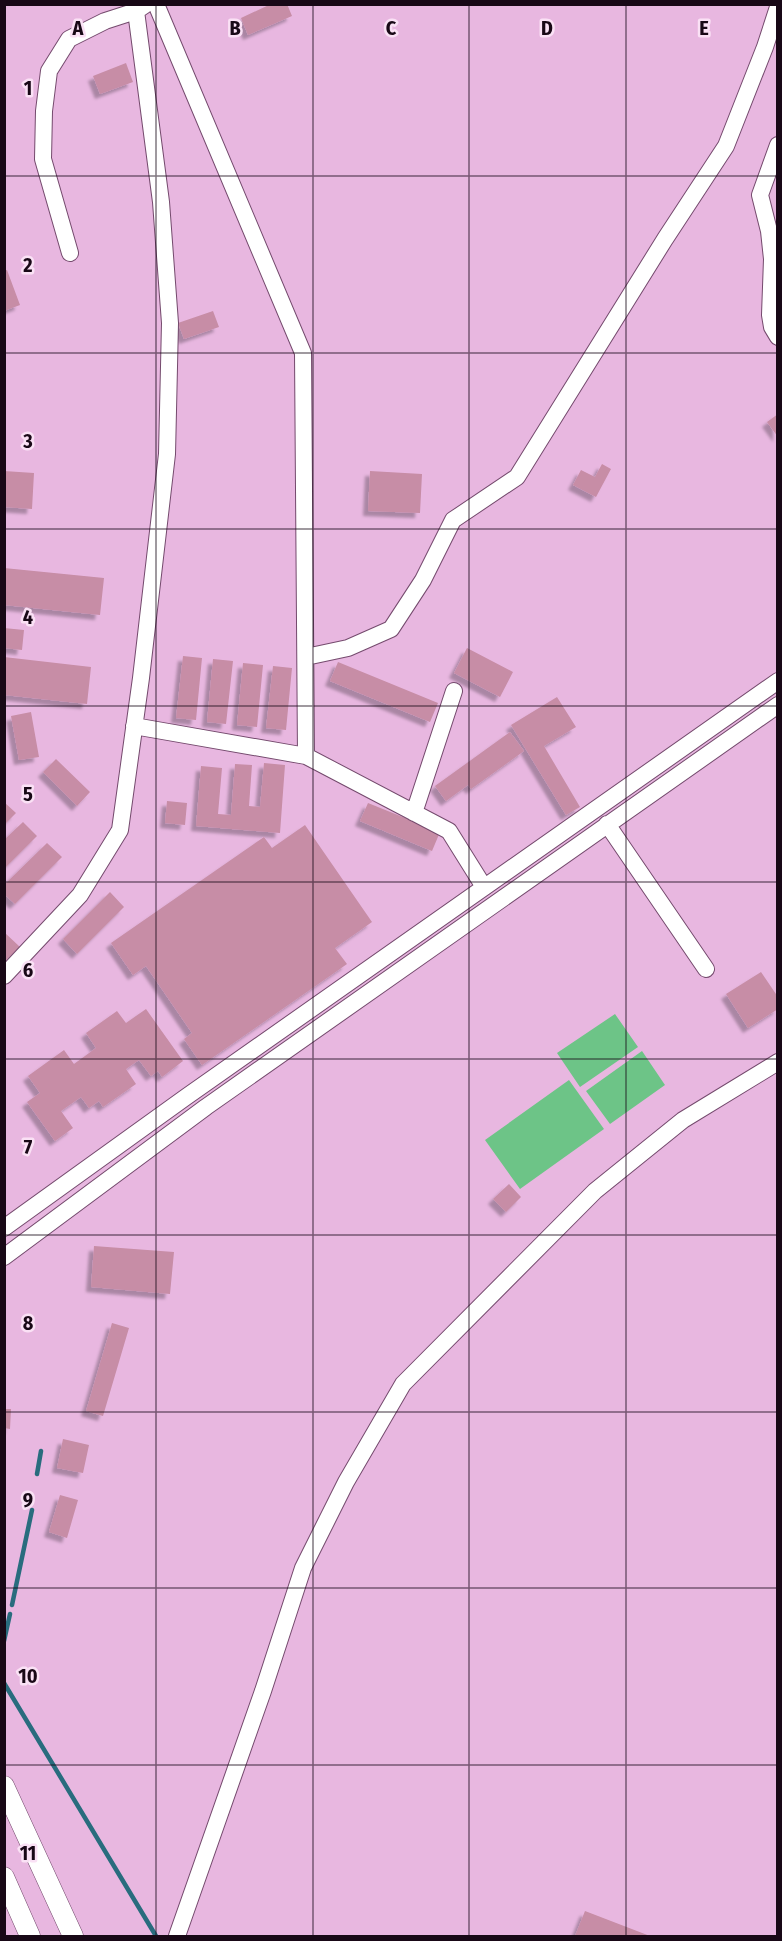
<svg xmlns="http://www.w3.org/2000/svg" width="782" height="1941" viewBox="0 0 782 1941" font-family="'Fira Sans Condensed',sans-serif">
<defs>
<filter id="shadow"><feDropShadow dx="-5" dy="5" stdDeviation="1.5" flood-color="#0004"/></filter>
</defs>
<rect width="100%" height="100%" fill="#e8b7e0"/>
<path fill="#6dc487" d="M615,1014L638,1047L580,1087L557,1053Z
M642,1051L665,1085L610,1124L586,1091Z
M569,1080L604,1129L520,1189L485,1140Z"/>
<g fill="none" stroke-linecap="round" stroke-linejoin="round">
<path stroke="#296c7e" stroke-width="4.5" d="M37,1474L41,1451
M12,1605L32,1510
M4,1641L10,1614
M4,1683L156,1936"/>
</g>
<path fill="#c78da6" filter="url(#shadow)" d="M271,4H287L292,16L248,35L241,18Z
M126,63L133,82L100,94L93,76Z
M7,270L20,305L4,311V271Z
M213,311L219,327L184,339L178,323Z
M778,414V437L767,422Z
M602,464L611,469L596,497L573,485L581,470L595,477Z
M4,471L34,473L32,509L4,507Z
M370,471L422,474L420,513L368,511Z
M4,568L104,578L100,615L4,605Z
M4,628L24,630L22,650L4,648Z
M467,648L513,672L500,697L454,673Z
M183,656L202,658L196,720L176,718Z
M4,657L91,667L87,704L4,695Z
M213,659L233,661L226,724L207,722Z
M338,662L438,703L430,722L330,681Z
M243,663L263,665L257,727L237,725Z
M273,666L292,668L286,730L266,728Z
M557,697L576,727L544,746L580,807L566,815L511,725Z
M31,712L39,757L19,760L11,716Z
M510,732L524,751L471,789L468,785L446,801L435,786Z
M56,759L90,792L77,806L43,772Z
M264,763L285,765L280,833L196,826L201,766L222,768L218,814L231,815L235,764L252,765L249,806L260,807Z
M167,801L187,803L185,825L165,823Z
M4,802L16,813L4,825Z
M368,803L440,832L432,851L360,821Z
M23,822L37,836L4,869V840Z
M305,825L372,922L335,948L347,964L202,1065L184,1039L192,1033L146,966L133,975L111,943L264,837L272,848Z
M47,843L62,857L15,904L4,894V885Z
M110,892L124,907L77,954L63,939Z
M4,932L20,947L4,962Z
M761,972L778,997V1009L748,1028L726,994Z
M146,1009L183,1061L162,1077L158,1071L151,1076L139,1060L126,1069L136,1084L103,1107L99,1101L89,1108L81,1097L61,1111L73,1128L55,1141L27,1102L40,1093L28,1076L64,1050L74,1064L96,1048L86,1033L117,1011L126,1023Z
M509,1184L521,1197L506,1212L493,1199Z
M94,1246L174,1252L170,1294L91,1287Z
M112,1323L129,1328L103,1416L86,1411Z
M4,1409H11L10,1429L4,1428Z
M63,1439L89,1445L83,1473L57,1468Z
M60,1495L78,1500L67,1538L49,1532Z
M585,1911L650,1936H575Z"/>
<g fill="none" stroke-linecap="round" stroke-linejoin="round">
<defs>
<path id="minor" d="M156,4L303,353L306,756L449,831L484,887
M778,145L760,195L769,231L772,259L770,315L772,327L778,337
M70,253L43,159L44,111L49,71L69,39L105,21L136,11L145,5
M306,657L348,648L391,629L423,580L453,520L517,477L665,239L726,146L765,47L778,7
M134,726L306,756
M414,813L454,691
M607,824L706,969
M4,976L80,895L120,830L141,678L167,454L170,323L161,202L136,11
M4,1228L186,1097L778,681
M4,1257L206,1107L778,705
M177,1936L263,1691L303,1568L346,1482L403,1384L595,1191L683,1120L778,1062"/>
<path id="major" d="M4,1786L73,1936
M4,1877L30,1936"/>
</defs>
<use href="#minor" stroke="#744a6d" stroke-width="18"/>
<use href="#major" stroke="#744a6d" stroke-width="21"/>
<use href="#minor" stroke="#fff" stroke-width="16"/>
<use href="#major" stroke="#fff" stroke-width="20"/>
</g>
<path fill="none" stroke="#180816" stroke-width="1.5" stroke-opacity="0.55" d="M156,4V1936M313,4V1936M469,4V1936M626,4V1936M4,176H778M4,353H778M4,529H778M4,706H778M4,882H778M4,1059H778M4,1235H778M4,1412H778M4,1588H778M4,1765H778"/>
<g font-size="20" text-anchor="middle" font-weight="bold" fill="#180816" stroke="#fae1f5" stroke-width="5" stroke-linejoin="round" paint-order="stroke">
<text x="78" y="35">A</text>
<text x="235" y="35">B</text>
<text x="391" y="35">C</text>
<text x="547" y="35">D</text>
<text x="704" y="35">E</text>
<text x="28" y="95">1</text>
<text x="28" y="272">2</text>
<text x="28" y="448">3</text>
<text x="28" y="624">4</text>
<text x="28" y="801">5</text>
<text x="28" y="977">6</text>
<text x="28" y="1154">7</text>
<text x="28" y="1330">8</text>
<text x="28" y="1507">9</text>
<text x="28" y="1683">10</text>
<text x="28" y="1860">11</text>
</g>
<rect width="782" height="1941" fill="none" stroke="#180816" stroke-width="12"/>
</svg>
